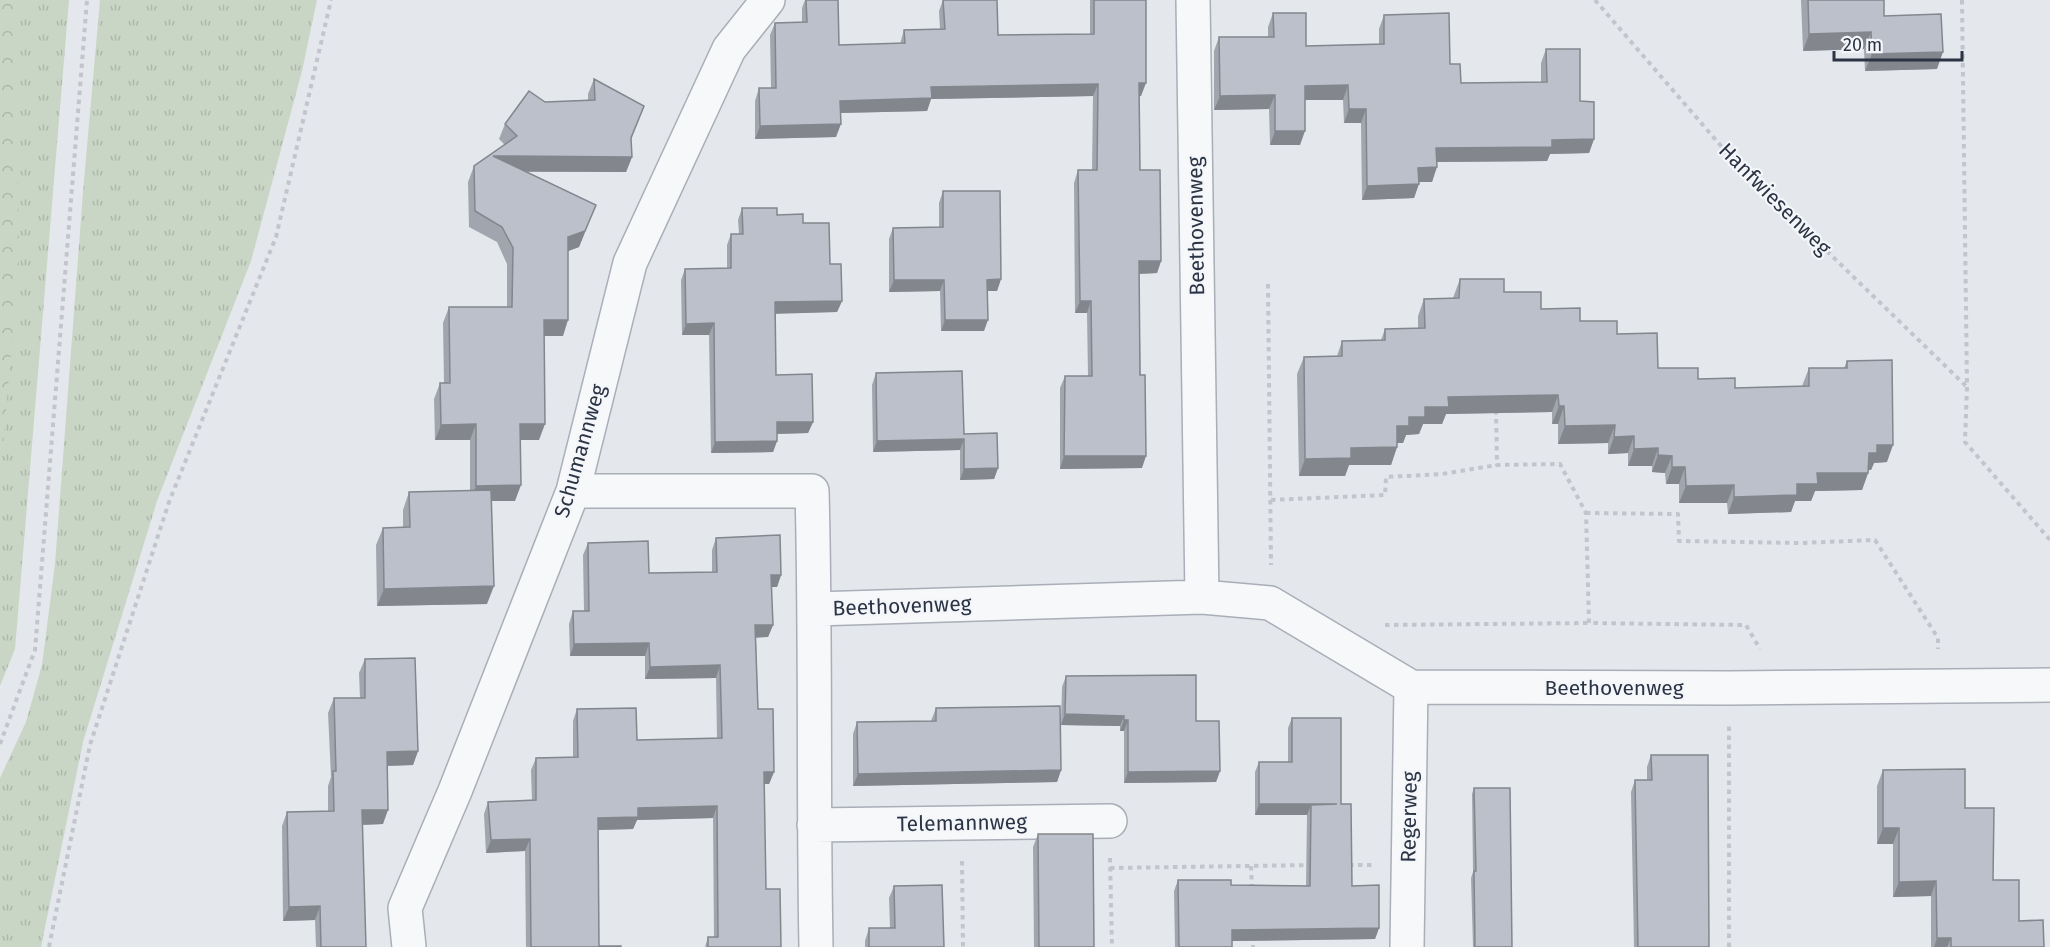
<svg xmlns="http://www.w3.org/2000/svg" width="2050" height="947" viewBox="0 0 2050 947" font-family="'Fira Sans',sans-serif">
<defs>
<pattern id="grass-tufts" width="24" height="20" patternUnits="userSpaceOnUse" patternTransform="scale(1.5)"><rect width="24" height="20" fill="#c9d6c5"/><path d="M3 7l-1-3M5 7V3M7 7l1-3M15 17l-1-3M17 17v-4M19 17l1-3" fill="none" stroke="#adb8ab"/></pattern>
<pattern id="park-crowns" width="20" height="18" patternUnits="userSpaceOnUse" patternTransform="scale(1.5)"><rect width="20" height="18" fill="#c9d6c5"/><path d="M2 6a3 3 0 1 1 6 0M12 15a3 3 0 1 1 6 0" fill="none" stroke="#adb8ab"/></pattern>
</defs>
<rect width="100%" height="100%" fill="#e4e7ec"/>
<path fill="url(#grass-tufts)" d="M0,0H69L15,649L0,686Z
M100,0H317L302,71L251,261L157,501L83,742L41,947H0V778L26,722L42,665L55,564L83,192Z"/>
<path fill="url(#park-crowns)" d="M0,0H15L19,260L0,482Z"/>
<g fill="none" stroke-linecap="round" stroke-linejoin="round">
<defs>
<path id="street" d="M1193,0L1202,597
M573,491H812C816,643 813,795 816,947
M815,609L1202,597L1270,603L1411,687L1729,688L2050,685
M814,825L1110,821
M409,947L405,908L455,791L573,491L630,263L729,49L768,0
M1407,947L1411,687"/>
</defs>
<use href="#street" stroke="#a9aeb7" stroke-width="36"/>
<path stroke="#c2c5cb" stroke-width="4" stroke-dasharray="4.5 4.5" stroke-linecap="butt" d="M1595,0L1734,161L1966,386
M1962,0L1967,387L1965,442L2050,540
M1268,284L1271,565
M1496,410L1497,465L1560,464L1586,513L1589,623L1746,625L1760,649
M1271,500L1385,495L1386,477L1442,474L1497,465
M1586,513L1678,514L1679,541L1800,543L1875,540L1938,638V649
M1385,625L1589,623
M0,744L35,650L87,0
M1110,858L1112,947
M962,861L963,947
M1349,865H1372
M1251,866L1252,889
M1110,868L1312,865
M1253,936V947
M49,947L90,745L169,502L276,237L331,0
M1729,947V725"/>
<use href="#street" stroke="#f7f8fa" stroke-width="33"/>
</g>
<path fill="#a1a5ae" d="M805,0H838L839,45L900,44L904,30L940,29L939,11L943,0H997L998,35L1090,34V0H1146L1141,96H1139L1140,170L1161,261L1157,273L1139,274L1142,468L1060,469V388L1065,376H1088L1087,313H1075L1074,183L1078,170H1092L1093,96L931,99L927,111L841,113L836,137L755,139V101L759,88H771L770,35L775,23H802V8Z
M1801,0H1884V16L1937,69L1865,71L1864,49L1803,51Z
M1273,13L1306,46L1379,44V29L1384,15L1450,64L1461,83L1541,82V63L1546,49L1580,101L1594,139L1589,153L1550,154L1547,161L1437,162L1432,182H1419L1414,198L1362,200L1361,123H1344L1343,100H1305L1300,145H1270L1269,109L1214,110V51L1219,37H1268V27Z
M594,79L644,106L631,139L632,157L626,172H527L596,205L579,247L568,251L563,336H544L539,440H520L515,501H491L487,604L377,606L376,545L383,528L403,527V510L409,492L470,491V440H435L434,399L440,383H444L443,323L449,307H507V264L497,242L469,227L468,182L474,166L505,145L499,139L505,124L545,102L588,100V94Z
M943,191L1001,279L997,291H988L984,331H941L940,291L889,292V239L893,228L939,227V203Z
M742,208L777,215L803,223L830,264L842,301L837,312L776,313V375L813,422L808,433L777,434V441L773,452L711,453L709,335H682L681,280L685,269L727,268V245L731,234H739L738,220Z
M1460,279L1504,292L1541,309L1617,334L1658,368L1735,388L1802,386L1809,368H1844L1847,361L1887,462L1874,463L1871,470H1868V473L1862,490L1815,491L1811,501H1795L1791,512L1728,514L1727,503H1679V484H1666L1665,473L1652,472V466H1628V453L1608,454V443L1558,444V424H1552V412L1446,414L1442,424H1423L1419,434L1406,435L1403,443H1397V447L1391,465H1349L1345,476H1299L1297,374L1304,357L1337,356L1342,341L1381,340L1385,329L1418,328V316L1424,299L1453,298Z
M876,373L964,434L998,468L994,479L960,480V450L873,452L872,385Z
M716,538L781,575L777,587H771L773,625L768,637H756L758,709L774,772L769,784H764L766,889L781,947H705L708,937H714L713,818L637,820L633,829L598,830L599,946L621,947H526L525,851L486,853L484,814L488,802L532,800L531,770L536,758L573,757V721L577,709L637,740L717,738L716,678L645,679V656H570L569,624L573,611H584L583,555L588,543L649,573L712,572V550Z
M365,659L418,751L413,765L387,766L383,824L362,825L366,947H316L315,920L283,921L282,826L287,812L328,811V786L331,777L328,713L334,698H360L359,673Z
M1066,676L1196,721L1220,771L1216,782L1124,783V731H1120V726L1061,725L1062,687Z
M936,708L1061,770L1057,782L853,786V734L857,722L931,721Z
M1292,718L1341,804L1352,886L1379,928L1375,939L1232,941V947H1175L1174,891L1178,880L1231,885L1306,886L1307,815H1255V772L1259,762H1288V728Z
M1651,755L1709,947H1634L1631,792L1635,780H1647V767Z
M1883,770L1965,808L1993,880L2019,921L2044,947H1931V896L1893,897V844H1877V786Z
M1474,788L1512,947H1473L1471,878L1473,872L1472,794Z
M1038,834L1094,947H1034L1033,847Z
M894,886L944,947H865V941L869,928H890L889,898Z"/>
<path fill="#83868d" d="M1871,32L1864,49L1803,51L1809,34Z
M1943,52L1937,69L1865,71L1872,54Z
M1139,83H1146L1141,96H1134Z
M1098,84L1093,96L931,99L927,111L836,113L840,101L931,87Z
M1348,85L1343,100H1300L1305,86Z
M1275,95L1269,109L1214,110L1220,96Z
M1349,109H1366L1361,123H1344Z
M841,124L836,137L755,139L760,126Z
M1275,131H1305L1300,145H1270Z
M1594,139L1589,153L1550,154L1547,161L1431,162L1436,148L1552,140Z
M493,156L632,157L626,172L488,171Z
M1437,167L1432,182H1413L1418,168Z
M1419,184L1414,198L1362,200L1367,186Z
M596,205L579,247L563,253L568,237Z
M1139,261H1161L1157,273L1135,274Z
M1001,279L997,291H983L987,280Z
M894,280H944L940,291L889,292Z
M842,301L837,312L771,314L775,302Z
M1080,301H1091L1087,313H1075Z
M544,320H568L563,336H538Z
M945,320H988L984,331H941Z
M714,323L709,335H682L686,324Z
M1558,395L1552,412L1446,414L1442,424H1423L1419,434L1406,435L1403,443H1390L1397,426L1425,407L1448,397Z
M1559,406H1564L1558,424H1552Z
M777,422H813L808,433L773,434Z
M476,424L470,440H435L441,425Z
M520,424H545L539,440H514Z
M1615,425L1608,443L1558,444L1565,426Z
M1634,436L1628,453L1608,454L1614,437Z
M964,439L960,450L873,452L877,441Z
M777,441L773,452L711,453L715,442Z
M1877,445H1893L1887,462L1874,463L1871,470H1863L1869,453Z
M1397,447L1391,465H1349L1345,476H1299L1305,459L1351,448Z
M1658,448L1652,466H1628L1634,449Z
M1658,455L1672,456L1665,473L1652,472Z
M1064,456H1146L1142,468L1060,469Z
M1672,467H1685L1679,484H1666Z
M998,468L994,479L960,480L964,469Z
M1817,473H1868L1862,490L1815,491L1811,501H1795L1791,512L1728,514L1734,497Z
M521,485L515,501H470L476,486Z
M1734,485L1727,503H1679L1686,486Z
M771,575H781L777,587H767Z
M494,586L487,604L377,606L384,589Z
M755,625H773L768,637L751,638Z
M649,643L645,656H570L574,644Z
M720,665L716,678L645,679L650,667Z
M1065,714L1124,716L1120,726L1061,725Z
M1124,720H1128L1124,731H1120Z
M418,751L413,765L382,766L387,752Z
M1061,770L1057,782L853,786L858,774Z
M1220,771L1216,782L1124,783L1128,772Z
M764,772H774L769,784H760Z
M1259,804H1337L1311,805L1307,815H1255Z
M717,806L713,818L637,820L633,829L593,830L598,818L638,808Z
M362,810H388L383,824L357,825Z
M1883,828H1899L1893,844H1877Z
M530,839L525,851L486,853L491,840Z
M1936,881L1931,896L1893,897L1899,882Z
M320,906L315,920L283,921L289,907Z
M1379,928L1375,939L1228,941L1232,930Z
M1937,938H1951L1947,947H1934Z"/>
<path fill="#bbc0ca" stroke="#83868d" stroke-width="1.5" d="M806,0H838L839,45L905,43L904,30L945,29L943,0H997L998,35L1094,34V0H1146V83H1139L1140,170H1160L1161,261H1139L1140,375H1145L1146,456H1064L1065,376H1092L1091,301H1080L1078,170H1097L1098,84L931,87L932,98L840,101L841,124L760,126L759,88H776L775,23L807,22Z
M1808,0H1884V16L1941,14L1943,52L1872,54L1871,32L1809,34Z
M1273,13H1306V46L1384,44V15L1449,13L1450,64H1460L1461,83L1547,82L1546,49H1580V101L1594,102V139L1552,140V147L1436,148L1437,167L1418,168L1419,184L1367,186L1366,109H1349L1348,85L1305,86V131H1275V95L1220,96L1219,37H1274Z
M594,79L644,106L631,138L632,157L493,156L596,205L585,231L568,237V320H544L545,424H520L521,485L476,486V424L441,425L440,383H450L449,307H512L513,248L502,227L475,211L474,166L517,136L505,124L529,91L545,102L595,100Z
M943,191H1000L1001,279L987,280L988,320H945L944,280H894L893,228L943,227Z
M742,208H777V215L803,214V223H829L830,264H841L842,301L775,302L776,375L812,374L813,422H777V441L715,442L714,323L686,324L685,269L731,268V234H743Z
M1460,279H1504V292H1541V309L1580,308V321H1617V334L1657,333L1658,368H1698V379L1735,378V388L1809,386V368H1847V361L1892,360L1893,445H1877V453H1869L1868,473H1817L1818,484H1797V495L1734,497V485L1686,486L1685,467H1672V456L1658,455V448L1634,449V436L1614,437L1615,425L1565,426L1564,406H1559L1558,395L1448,397L1449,407H1425V417H1409V426H1397V447L1351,448V458L1305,459L1304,357L1342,356V341L1385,340V329L1425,328L1424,299L1459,298Z
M962,371L964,434L997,433L998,468L964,469V439L877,441L876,373Z
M491,490L494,586L384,589L383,528L410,527L409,492Z
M780,535L781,575H771L773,625H755L758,709H773L774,772H764L766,889H780L781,947H708V937H718L717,806L638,808V817L598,818L599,946H621V947H531L530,839L491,840L488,802L536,800V758L578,757L577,709L636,708L637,740L722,738L720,665L650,667L649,643L574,644L573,611H589L588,543L648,541L649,573L717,572L716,538Z
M415,658L418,751L387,752L388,810H362L366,947H321L320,906L289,907L287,812L334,811L333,771H336L334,698H365V659Z
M1196,675V721H1219L1220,771L1128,772V720H1124V716L1065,714L1066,676Z
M1060,706L1061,770L858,774L857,722L936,721V708Z
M1292,718H1341V804H1351L1352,886L1379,885V928L1232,930V947H1179L1178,880H1231V885L1310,886L1311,805L1337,804H1259V762H1292Z
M1651,755H1708L1709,947H1638L1635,780H1652Z
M1965,769V808H1994L1993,880H2019V921L2043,920L2044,947H1951V938H1937L1936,881L1899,882V828H1883V770Z
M1474,788H1510L1512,947H1475L1474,871H1476Z
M1038,834H1093L1094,947H1039Z
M942,885L944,947H869V928H895L894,886Z"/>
<g text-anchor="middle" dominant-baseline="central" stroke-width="4.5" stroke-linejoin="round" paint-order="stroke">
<g font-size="21" fill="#2b3445" stroke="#f4f6f9">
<text transform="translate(1775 199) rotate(45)">Hanfwiesenweg</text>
<text transform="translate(1196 226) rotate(-91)">Beethovenweg</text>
<text transform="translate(580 451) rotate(-74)">Schumannweg</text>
<text transform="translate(902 606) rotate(-2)">Beethovenweg</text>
<text x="1614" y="688">Beethovenweg</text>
<text transform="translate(1409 817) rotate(-89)">Regerweg</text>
<text transform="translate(962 823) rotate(-1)">Telemannweg</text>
</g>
</g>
<path d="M1834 51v9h128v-9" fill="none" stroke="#2b3445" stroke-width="3"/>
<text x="1843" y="51" font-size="18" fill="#2b3445" stroke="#f4f6f9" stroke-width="4.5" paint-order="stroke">20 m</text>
</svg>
